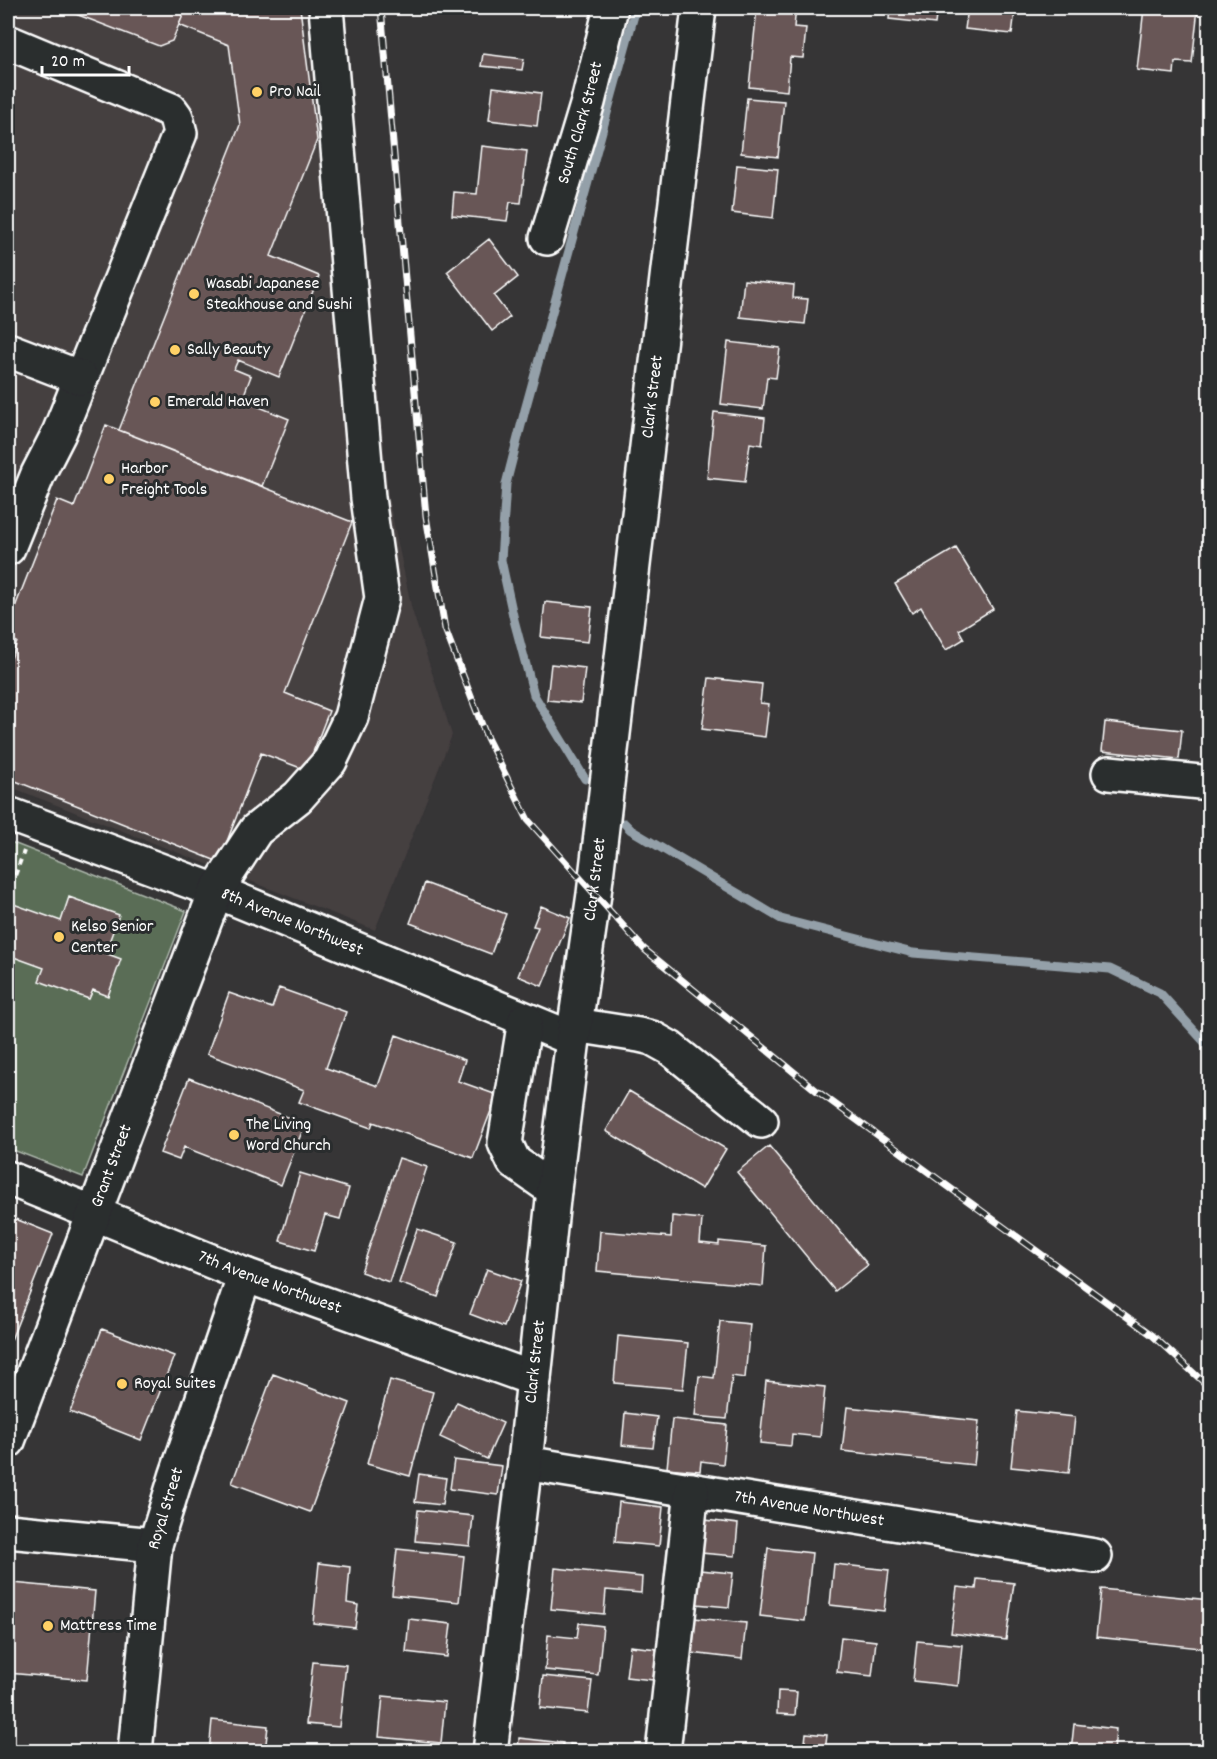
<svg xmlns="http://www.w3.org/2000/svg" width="1217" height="1759" viewBox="0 0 1217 1759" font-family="Dekko,sans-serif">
<rect width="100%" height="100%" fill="#363536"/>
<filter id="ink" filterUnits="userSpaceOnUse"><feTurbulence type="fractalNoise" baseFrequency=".0167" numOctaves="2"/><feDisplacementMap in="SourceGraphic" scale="12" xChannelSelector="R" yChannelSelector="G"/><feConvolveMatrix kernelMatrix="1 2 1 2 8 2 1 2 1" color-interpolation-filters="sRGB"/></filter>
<g filter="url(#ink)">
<path fill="#453f40" d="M8,8H345L388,496L412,610L452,735L375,930L8,786Z"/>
<path fill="#5a6d57" stroke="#acb6ab" stroke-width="1.5" d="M8,841L186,911L83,1177L8,1148Z"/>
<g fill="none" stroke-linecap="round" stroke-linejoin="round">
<path stroke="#94a0a9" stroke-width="9" d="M585,779L534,695L514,620L501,560L506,484L525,410L636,8
M624,823L631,830L781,919L913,953L1110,969L1160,993L1210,1048"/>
</g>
<path fill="#685656" stroke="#fff" stroke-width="1.5" d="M60,8H186L172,41L159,46Z
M186,8H300L317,140L271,256L319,276L279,377L238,360L234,369L251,376L242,400L289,419L262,486L119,430L240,125L229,45L179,25Z
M757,8H796L794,27L806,28L803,58L790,57L787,91L749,87Z
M890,8H937L935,24L889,19Z
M968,8H1038L1037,13L1015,11L1012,34L965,29Z
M1144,8H1198L1192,63L1175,62L1174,74L1137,70Z
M483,54L524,59L522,70L481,66Z
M493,87L541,93L537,126L489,120Z
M747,98L784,101L778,157L741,153Z
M482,146L527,151L521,203L510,202L507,221L452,215L454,192L477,194Z
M737,165L778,169L773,218L732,213Z
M489,239L518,277L494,296L510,317L492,331L447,272Z
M744,280L794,285L793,298L808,299L805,324L740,317Z
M728,342L780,348L776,378L767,377L763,409L721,404Z
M714,412L765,418L762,445L750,443L745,482L707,478Z
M106,425L352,522L285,693L329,711L306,770L261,753L219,862L8,778V667L17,642L8,639V625L57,500L74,507Z
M956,548L993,609L959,630L964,639L946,650L921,607L912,613L895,584Z
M545,602L592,607L588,642L541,637Z
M551,664L585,668L581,703L547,700Z
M709,678L762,684L760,703L769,704L765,737L702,729Z
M1105,722L1182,730L1179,759L1102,751Z
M425,883L506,914L491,954L410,923Z
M69,897L119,915L105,953L121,959L108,996L93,990L89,999L39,981L44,968L8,955V902L61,921Z
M541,906L570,918L542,986L518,976L538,927L533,926Z
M279,988L346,1012L326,1068L378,1086L396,1035L465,1060L458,1081L497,1095L473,1158L373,1122L371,1128L299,1102L304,1090L207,1054L229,993L272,1008Z
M189,1078L305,1124L281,1185L184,1147L179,1160L160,1153Z
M629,1091L726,1149L702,1189L606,1131Z
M769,1146L868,1265L835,1291L737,1172Z
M399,1158L427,1167L389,1282L361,1272Z
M300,1173L349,1188L340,1219L325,1215L314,1251L280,1241Z
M8,1216L53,1234L11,1340L8,1339Z
M672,1216L702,1219L700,1243L719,1245V1241L766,1246L763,1286L597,1271L600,1231L671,1237Z
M417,1229L457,1242L438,1297L399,1283Z
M487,1269L521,1281L504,1327L470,1314Z
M720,1321L750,1324L745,1378L732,1376L727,1419L695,1416L699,1376L714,1378Z
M102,1329L174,1356L141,1440L70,1412Z
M618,1336L688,1343L683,1389L614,1383Z
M273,1374L350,1403L310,1512L232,1483Z
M390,1380L433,1392L410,1476L367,1464Z
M766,1381L825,1387L820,1437L792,1434L791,1446L760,1443Z
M457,1402L503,1423L487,1459L440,1437Z
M847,1407L979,1421L974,1465L842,1451Z
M1017,1411L1075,1417L1069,1473L1011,1467Z
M625,1413L657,1417L653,1448L622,1445Z
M672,1419L727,1425L723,1464L701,1461L700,1471L667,1468Z
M454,1460L502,1466L498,1495L450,1489Z
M419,1474L446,1478L442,1505L415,1502Z
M619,1502L663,1507L659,1546L615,1542Z
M418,1510L473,1516L470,1546L415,1541Z
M705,1520L738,1524L735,1556L701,1553Z
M768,1548L812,1553L805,1621L760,1616Z
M397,1549L464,1556L459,1602L392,1595Z
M319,1563L350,1567L347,1603L358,1605L355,1628L313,1623Z
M834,1564L889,1570L884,1611L830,1605Z
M555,1568L642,1577L641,1593L606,1590L604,1614L551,1609Z
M699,1570L733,1573L729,1607L696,1604Z
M977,1579L1014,1583L1006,1640L951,1633L957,1587L976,1589Z
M13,1583L95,1591L87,1680L8,1673V1637Z
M1101,1589L1210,1600V1649L1096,1637Z
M694,1618L746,1623L742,1659L691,1653Z
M409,1619L451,1624L447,1657L406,1652Z
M579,1623L603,1626L598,1675L545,1670L548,1635L577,1638Z
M841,1637L876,1641L872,1676L837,1672Z
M917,1641L962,1645L958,1686L913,1681Z
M630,1646L657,1649L653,1680L626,1677Z
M313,1662L346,1665L339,1727L306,1724Z
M543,1676L592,1681L588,1713L540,1708Z
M778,1691L797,1692L795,1715L777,1714Z
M383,1696L445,1702L441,1743L379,1737Z
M212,1720L268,1726L265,1752H209Z
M1074,1724L1116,1729L1114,1752H1071Z
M806,1733L827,1735L825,1752H804Z
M519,1738L563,1743L562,1752H518Z
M570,1744L614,1749V1752H570Z
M696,1745L734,1749V1752H695Z"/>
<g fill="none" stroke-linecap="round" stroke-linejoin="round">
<defs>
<g id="minor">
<path d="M8,42L171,110L176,117L180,133L59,433L38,474L8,548"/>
<path id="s1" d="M547,238L588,102L611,8"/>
<path d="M8,350L81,378"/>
<path d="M1109,773L1210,783"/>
<path id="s2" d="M8,814L216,891L573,1039"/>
<path d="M525,1020L505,1143L514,1162L554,1190"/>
<path d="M575,1025L639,1035L652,1038L670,1048L761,1121"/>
<path id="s3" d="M8,1178L245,1275L534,1379"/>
<path id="s4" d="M8,1441L216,891L256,830L298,797L330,761L351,717L382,598L368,498L326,8"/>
<path id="s5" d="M525,1463L1095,1556"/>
<path d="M8,1531L155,1545"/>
<path id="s6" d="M135,1752L155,1545L176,1477L245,1275"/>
<path id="s7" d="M490,1752L525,1463L554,1190L573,1039L594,894L699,8"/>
<path d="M663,1752L692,1490"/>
</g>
</defs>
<use href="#minor" stroke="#fff" stroke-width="38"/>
<path stroke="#fff" stroke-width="4" stroke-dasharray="6 4.5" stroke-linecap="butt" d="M8,895L24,851"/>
<use href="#minor" stroke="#2a2d2e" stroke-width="33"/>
<defs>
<path id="rail" d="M381,8L426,516L445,629L487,738L528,820L644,949L817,1091L1152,1335L1210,1388"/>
</defs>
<use href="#rail" stroke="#fff" stroke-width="7"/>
<use href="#rail" stroke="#2a2d2e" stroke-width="4.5" stroke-dasharray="14" stroke-linecap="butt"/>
</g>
</g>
<g fill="#ffd166" stroke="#2a2d2e" stroke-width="2">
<circle cx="257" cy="92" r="6"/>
<circle cx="194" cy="294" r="6"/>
<circle cx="175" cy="350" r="6"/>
<circle cx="155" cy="402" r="6"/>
<circle cx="109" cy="479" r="6"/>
<circle cx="59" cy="937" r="6"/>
<circle cx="234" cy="1135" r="6"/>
<circle cx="122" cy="1384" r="6"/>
<circle cx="48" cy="1626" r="6"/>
</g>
<g text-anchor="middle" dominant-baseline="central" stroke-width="6" stroke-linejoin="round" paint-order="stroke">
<g font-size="18" fill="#fff" stroke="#2a2d2e" text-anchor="start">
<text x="269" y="92">Pro Nail</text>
<text x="206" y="284">Wasabi Japanese<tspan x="206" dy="21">Steakhouse and Sushi</tspan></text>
<text x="187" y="350">Sally Beauty</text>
<text x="167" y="402">Emerald Haven</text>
<text x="121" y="469">Harbor<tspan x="121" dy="21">Freight Tools</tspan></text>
<text x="71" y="927">Kelso Senior<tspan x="71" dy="21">Center</tspan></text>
<text x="246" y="1125">The Living<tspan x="246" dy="21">Word Church</tspan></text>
<text x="134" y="1384">Royal Suites</text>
<text x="60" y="1626">Mattress Time</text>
</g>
<g font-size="18" fill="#fff" stroke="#2a2d2e">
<text stroke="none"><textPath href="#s1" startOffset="120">South Clark Street</textPath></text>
<text stroke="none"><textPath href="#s7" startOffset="1365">Clark Street</textPath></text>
<text stroke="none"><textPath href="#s7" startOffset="879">Clark Street</textPath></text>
<text stroke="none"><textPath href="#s2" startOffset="304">8th Avenue Northwest</textPath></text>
<text stroke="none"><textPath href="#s4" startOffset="294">Grant Street</textPath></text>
<text stroke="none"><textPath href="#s3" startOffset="282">7th Avenue Northwest</textPath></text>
<text stroke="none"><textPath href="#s7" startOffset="393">Clark Street</textPath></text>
<text stroke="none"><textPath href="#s6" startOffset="246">Royal Street</textPath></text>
<text stroke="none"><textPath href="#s5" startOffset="288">7th Avenue Northwest</textPath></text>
</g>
</g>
<rect width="1217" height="1759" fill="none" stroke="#2a2d2e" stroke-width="30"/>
<rect x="15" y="15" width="1187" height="1729" fill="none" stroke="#fff" stroke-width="2" filter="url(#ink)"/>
<path d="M42 66v9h87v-9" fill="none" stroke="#ffffff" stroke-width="3"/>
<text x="51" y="66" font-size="18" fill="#ffffff" stroke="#2a2d2e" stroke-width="4.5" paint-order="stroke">20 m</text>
</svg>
